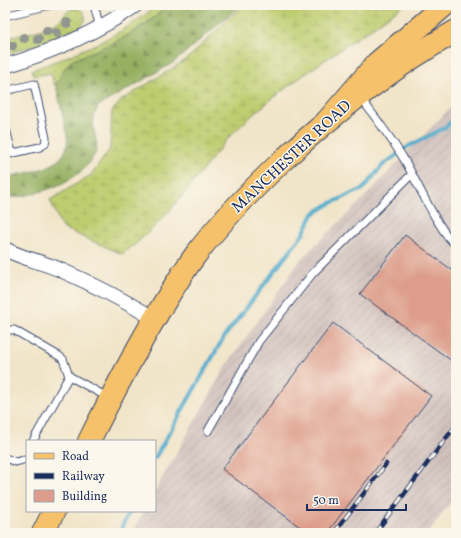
<svg xmlns="http://www.w3.org/2000/svg" width="461" height="538" viewBox="0 0 461 538" font-family="Vollkorn,serif">
<defs>
<pattern id="industrial-furrows" width="10" height="10" patternUnits="userSpaceOnUse"><rect width="10" height="10" fill="#cfc0bb"/><path d="M-1 1l2-2M0 10L10 0M9 11l2-2" fill="none" stroke="#b1a5a3"/></pattern>
<pattern id="grass-dots" width="8" height="8" patternUnits="userSpaceOnUse"><rect width="8" height="8" fill="#becd70"/><path d="M2 2h.1M6 6h.1" fill="none" stroke="#a3b063" stroke-width="1.8" stroke-linecap="round"/></pattern>
<pattern id="forest-firs" width="22" height="20" patternUnits="userSpaceOnUse"><rect width="22" height="20" fill="#96b062"/><path d="M5 1l3.5 6h-7zM16 11l3.5 6h-7z" fill="#7a9054"/></pattern>
<pattern id="wetland-marsh" width="20" height="14" patternUnits="userSpaceOnUse"><rect width="20" height="14" fill="#becd70"/><path d="M1 5h8M5 5V1M11 12h8M15 12V8" fill="none" stroke="#a3b063"/></pattern>
</defs>
<rect width="100%" height="100%" fill="#fbf7ec"/>
<filter id="ink" filterUnits="userSpaceOnUse"><feTurbulence type="fractalNoise" baseFrequency=".025" numOctaves="2"/><feDisplacementMap in="SourceGraphic" scale="8" xChannelSelector="R" yChannelSelector="G"/><feConvolveMatrix kernelMatrix="1 2 1 2 8 2 1 2 1" color-interpolation-filters="sRGB"/></filter>
<filter id="wash" filterUnits="userSpaceOnUse"><feTurbulence type="fractalNoise" baseFrequency=".012" numOctaves="4" result="noise"/><feDisplacementMap in="SourceGraphic" scale="16" xChannelSelector="R" yChannelSelector="G"/><feGaussianBlur stdDeviation="0.9" result="paint"/><feColorMatrix in="noise" values="0 0 0 0 0 0 0 0 0 0 0 0 0 0 0 0 0 1.4 0 .05"/><feComposite in="paint" operator="in"/></filter>
<g filter="url(#wash)">
<rect width="100%" height="100%" fill="#f1e5c9"/>
<path fill="url(#industrial-furrows)" d="M456,102V495L428,533H132L144,511H155V491L226,366L301,259L357,205Z"/>
<path fill="url(#grass-dots)" stroke="#6c7e67" d="M157,5H167L160,13L125,38L71,61L62,72L56,85H54L51,73L34,76L32,70C77,53 120,37 157,5Z
M74,8C83,9 86,13 85,21L80,27L33,46L5,54V38C20,34 39,32 53,25C62,21 64,11 74,8Z"/>
<path fill="url(#forest-firs)" stroke="#587060" d="M167,5H241L173,63L98,106C96,110 94,116 93,120C92,130 99,142 96,151C85,181 35,197 5,198V177C30,172 72,169 67,135L56,85L62,72L71,61C105,46 142,33 167,5Z"/>
<path fill="url(#wetland-marsh)" stroke="#6c7e67" d="M243,5H404C347,47 280,86 230,136C222,145 215,155 207,165C181,197 157,230 122,254L62,228L50,200L91,175L110,149L112,111L122,100L187,59Z"/>
<g fill="none" stroke-linecap="round" stroke-linejoin="round">
<path stroke="#4daacc" stroke-width="4" d="M155,458L224,337L303,234L313,214L329,204L363,189L383,165L409,146L446,127L456,117
M119,533L130,511"/>
</g>
<g id="blocks">
<path fill="#dd9d8a" d="M405,235L456,273V364L360,294Z
M333,323L431,396L327,533H308L222,469Z"/>
</g>
</g>
<g filter="url(#ink)">
<use href="#blocks" fill-opacity="0" stroke="#3b4a6e" stroke-width="1"/>
<g fill="none" stroke-linecap="round" stroke-linejoin="round">
<defs>
<path id="lane" d="M94,5L100,28
M9,15L50,5
M5,91L34,84L46,138L45,144L40,147L5,155
M361,98C376,119 392,139 405,161C417,182 440,233 456,245
M5,125L12,153
M5,330H14L59,356L63,359L69,376
M208,431L259,341L313,273L412,174
M33,441L69,376L109,398
M5,458L16,462L23,460"/>
<path id="street" d="M5,66C52,52 96,33 136,5
M5,249C23,259 44,262 63,271C95,285 125,301 155,319"/>
<path id="primary" d="M89,441C119,381 155,312 194,257C220,222 251,191 282,161C335,112 393,67 456,31
M43,533L54,511"/>
<path id="highway" d="M327,121L377,63L445,5"/>
</defs>
<use href="#lane" stroke="#3b4a6e" stroke-width="9"/>
<use href="#street" stroke="#3b4a6e" stroke-width="16"/>
<use href="#primary" stroke="#3b4a6e" stroke-width="24"/>
<use href="#highway" stroke="#3b4a6e" stroke-width="24"/>
<use href="#lane" stroke="#fff" stroke-width="7"/>
<use href="#street" stroke="#fff" stroke-width="14"/>
<use href="#primary" stroke="#f5c16b" stroke-width="22"/>
<use href="#highway" stroke="#f5c16b" stroke-width="22"/>
<defs>
<path id="rail" d="M334,533L386,464
M375,533L456,425"/>
</defs>
<use href="#rail" stroke="#1b2f5e" stroke-width="4.5"/>
<use href="#rail" stroke="#fbf7ec" stroke-width="3" stroke-dasharray="9" stroke-linecap="butt"/>
</g>
<g fill="#929690">
<circle cx="67" cy="23" r="5"/>
<circle cx="47" cy="31" r="5"/>
<circle cx="57" cy="33" r="5"/>
<circle cx="24" cy="38" r="5"/>
<circle cx="38" cy="39" r="5"/>
<circle cx="12" cy="46" r="5"/>
</g>
</g>
<g text-anchor="middle" dominant-baseline="central" stroke-width="3" stroke-linejoin="round" paint-order="stroke">
<g font-size="16" fill="#1b2f5e" stroke="#fbf7ec">
<text transform="translate(292 157) rotate(-43)">MANCHESTER ROAD</text>
</g>
</g>
<rect width="461" height="538" fill="none" stroke="#fbf7ec" stroke-width="20"/>
<rect x="26" y="440" width="130" height="72" fill="#fbf7ec" stroke="#a1a7b3"/>
<rect x="34" y="453" width="20" height="6" fill="#f5c16b" stroke="#a1a7b3"/>
<text x="62" y="460" font-size="12" fill="#1b2f5e">Road</text>
<rect x="34" y="473" width="20" height="6" fill="#1b2f5e" stroke="#a1a7b3"/>
<text x="62" y="480" font-size="12" fill="#1b2f5e">Railway</text>
<rect x="34" y="490" width="20" height="12" fill="#dd9d8a" stroke="#a1a7b3"/>
<text x="62" y="500" font-size="12" fill="#1b2f5e">Building</text>
<path d="M307 504v6h99v-6" fill="none" stroke="#1b2f5e" stroke-width="2"/>
<text x="313" y="504" font-size="12" fill="#1b2f5e" stroke="#fbf7ec" stroke-width="3" paint-order="stroke">50 m</text>
</svg>
